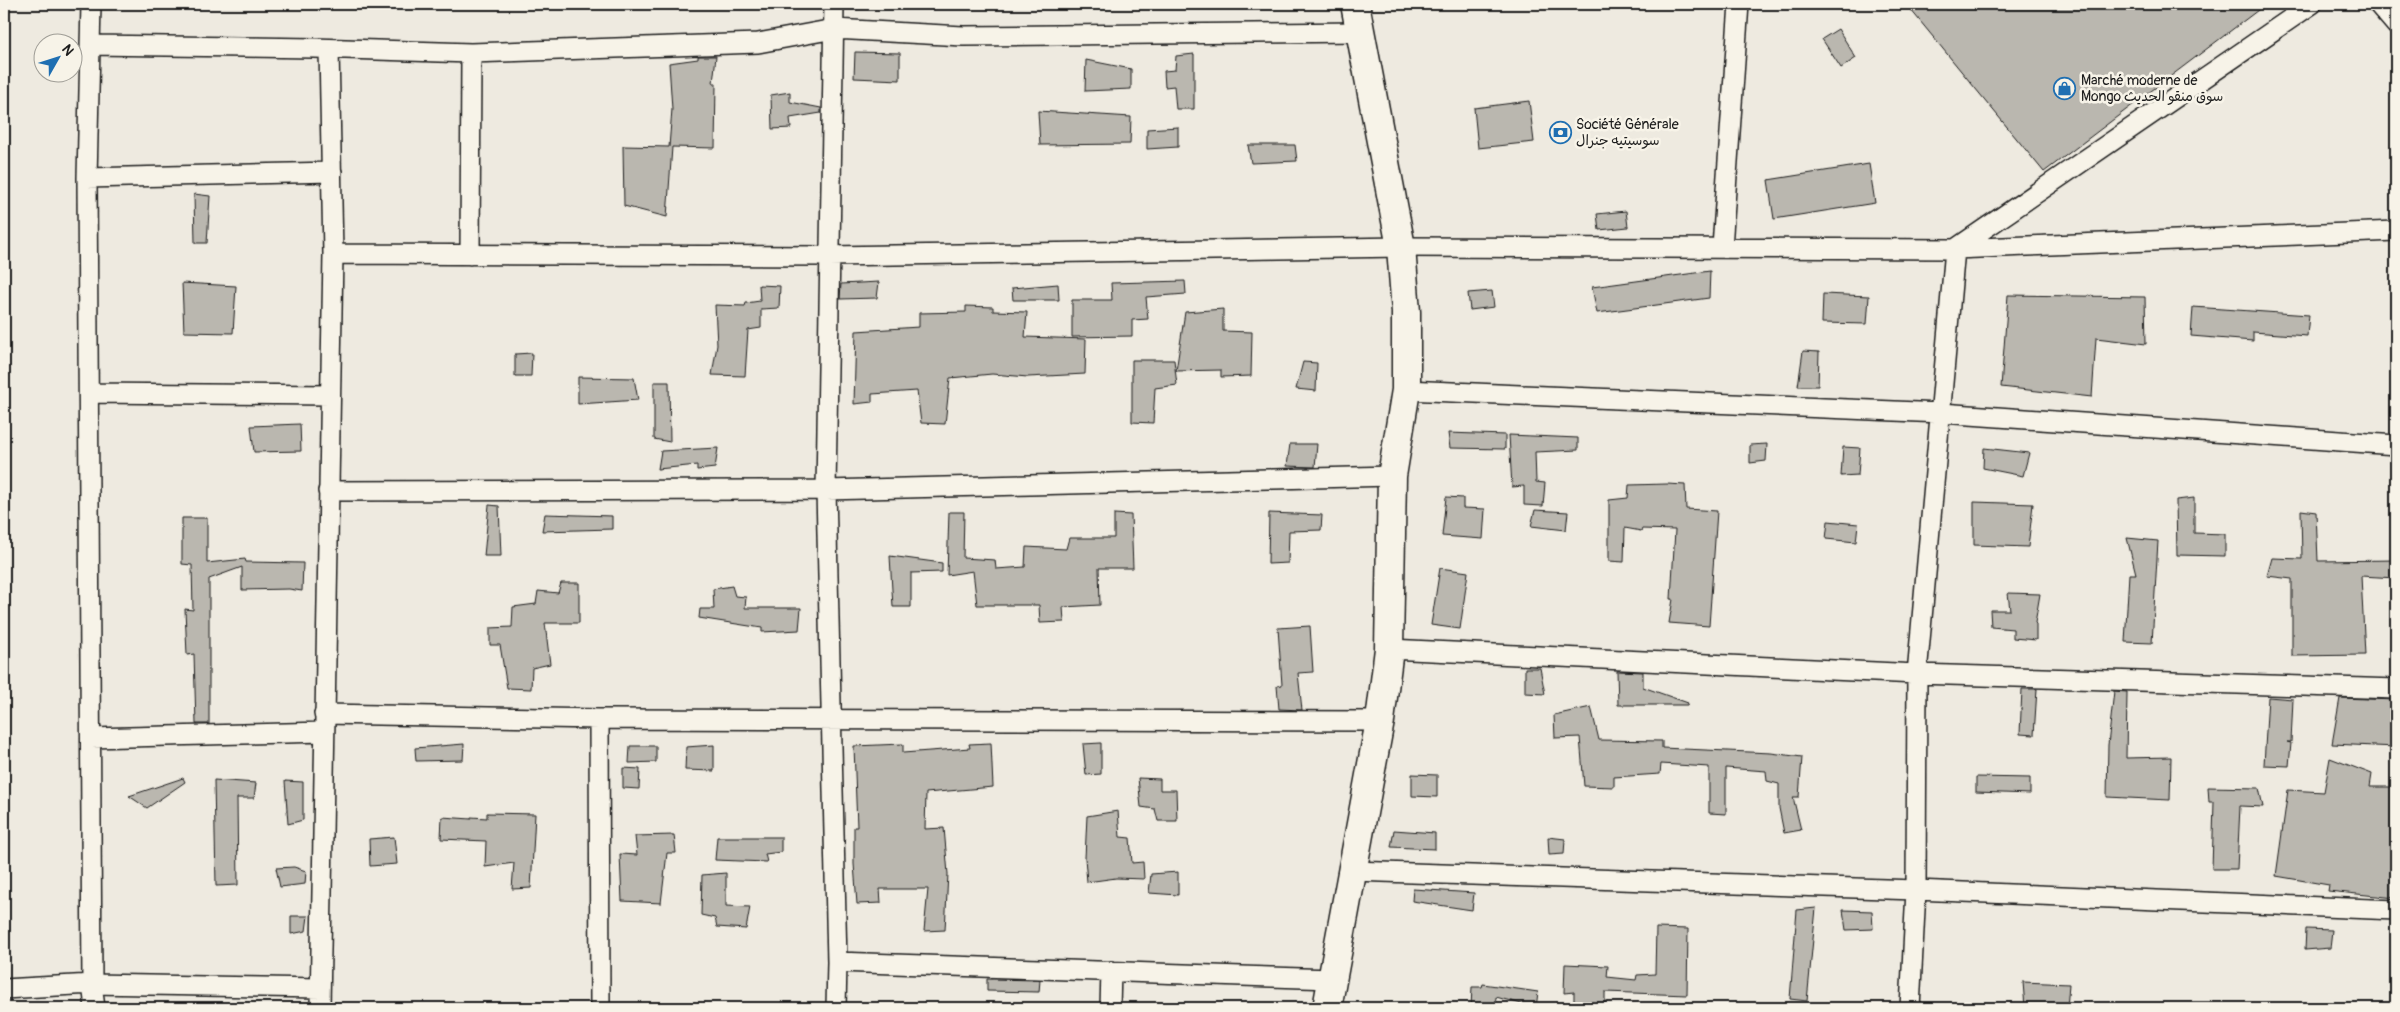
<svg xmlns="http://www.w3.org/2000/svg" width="2400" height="1012" viewBox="0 0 2400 1012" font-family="Pangolin,'Playpen Sans Arabic',sans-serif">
<rect width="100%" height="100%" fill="#eeeae0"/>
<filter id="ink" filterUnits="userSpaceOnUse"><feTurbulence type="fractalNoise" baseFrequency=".02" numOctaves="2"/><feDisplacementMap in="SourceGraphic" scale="10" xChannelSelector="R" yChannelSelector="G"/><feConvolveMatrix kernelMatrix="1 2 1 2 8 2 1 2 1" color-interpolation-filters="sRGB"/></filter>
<g filter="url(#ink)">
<path fill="#bab7af" stroke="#1c1c1c" d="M1906,4H2266L2044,172Z
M1838,29L1856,58L1841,68L1822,39Z
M855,52L900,53V80L854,78Z
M1194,54V109H1176L1174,86L1165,87L1164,71L1175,70L1176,56Z
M698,56H716L713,83H716L715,148L672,147L667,217L624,206L623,146L669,147L672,109L669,63L698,59Z
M1086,60L1131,69V89L1085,91Z
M790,92V102L821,108V113L790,118L791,128L772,129L771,95Z
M1529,101L1534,142L1478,148L1474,108Z
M1038,111L1131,117L1130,144L1040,145Z
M1178,127V147L1147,149V129Z
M1248,145H1295L1297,161L1251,163Z
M1869,164L1875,203L1774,219L1768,180Z
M194,194L210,196L207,243H195Z
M1626,211L1628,227L1599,230L1597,214Z
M1710,271L1709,298L1597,313L1592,287Z
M1185,281L1186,294L1146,297L1148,319L1132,320V336L1072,337V300H1112L1111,283Z
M879,282L877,298L840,299L841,284Z
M182,283L236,286L233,333L184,332Z
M1058,284L1059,300H1013L1012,288Z
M759,285L780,286L779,308L761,309V328L748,330L745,376L712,375L717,345L715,305L745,306L746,303L760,301Z
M1492,291L1494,307L1470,310L1468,293Z
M1823,294L1869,296L1867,324L1822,323Z
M2008,295L2145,297L2146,344L2096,338L2092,397L2001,387Z
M966,306L993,307V311L1027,312L1025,337L1086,339L1085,374L1028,377L992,374L950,378L945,424L921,423L917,391L872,394V402L854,404L856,331L919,327V313L966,312Z
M2193,307L2309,315L2307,336L2253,332V341L2191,336Z
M1223,309V331L1252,332L1251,376L1221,377V370L1176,371L1185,312Z
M1803,351L1819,352L1818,386H1798Z
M532,353L531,376H515V354Z
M1132,360H1174L1177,385L1155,388L1153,423L1132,422Z
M1303,362L1317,363L1316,391L1296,389Z
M578,377L634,378L638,400L578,404Z
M654,382H669L670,442L654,439Z
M300,424L301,451L254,452L251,426Z
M1448,433L1505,435V449L1450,448Z
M1509,435L1578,438V450L1535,452L1536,482L1545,483L1543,506L1524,505V486L1512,487Z
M1290,444H1317L1315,467L1287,466Z
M1767,444L1766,461L1750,463V445Z
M1843,447L1860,448L1858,475L1841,476Z
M718,448L715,468L697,470V465L658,469L661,451Z
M1984,448L2029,453L2023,476L1983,468Z
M1667,484L1685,485L1686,509L1717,511L1709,626L1669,623L1673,599H1671L1675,530L1642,529L1641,531L1625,528L1624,562L1609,561V500L1628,498L1629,485Z
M1446,497L1463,498V508L1485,509L1483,539L1442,536Z
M2194,498V533L2225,534V556L2177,555L2176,500Z
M1974,502L2033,504L2028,547L1974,545Z
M489,505L499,506L501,556H484Z
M1535,510L1568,512L1566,530L1531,526Z
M2301,510L2316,512L2318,561L2396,560V578L2361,576L2365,655L2292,656V579L2267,576L2272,558L2302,559Z
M949,512H964L963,558L995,560L996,569L1025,567L1026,547L1066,549L1069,538H1114V514L1131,515L1133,568H1099L1100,605L1063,607L1064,622L1040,623L1039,605H977L973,571L947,575Z
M1269,513L1322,515L1321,530L1289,531L1288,563L1268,564Z
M545,514L612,516V529L542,531Z
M182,518H207V563L245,559L246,562L303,563L302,591L289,589L242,590V567L209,579V724H196L194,654L187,655L185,609L193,610L192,565L182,564Z
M1828,521L1858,524L1856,542L1826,539Z
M2127,538L2158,541L2152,643L2125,642L2129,574H2136Z
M890,556L942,563V572L911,573V607H893Z
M1440,568L1468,572L1460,629L1431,625Z
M561,583H579V623H545L550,664L532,668L531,689L507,688L500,645H490V628L512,627L513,607L536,604L538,591L558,593Z
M732,586L735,596L746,597L745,608H801L799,630L762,632V628L699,618L700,609H714L713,589Z
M2008,593L2040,594L2035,623L2036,624V640L2013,638V629L1991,627L1990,610H2010Z
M1310,626L1313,672L1298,673L1302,710L1279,709L1277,686L1282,685L1278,628Z
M1525,668H1540L1545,694L1525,693Z
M1617,671L1643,672V687L1688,703L1687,705H1618Z
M2022,689H2037L2034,735L2020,734Z
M2114,691L2127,692L2126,758L2171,757L2170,800L2107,797L2108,745Z
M2268,697L2293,699L2291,742H2287L2291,743L2289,766L2264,765Z
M2340,698L2396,700V747L2332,744Z
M1591,707L1599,740L1662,741V748L1771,753L1802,757L1799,797H1793L1801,830L1784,833L1779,808V784L1767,781L1766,771L1726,768V814L1709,813V767L1661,764L1660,774L1614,777V787L1584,786L1580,737L1555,738L1554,715Z
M991,743L993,787L926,793L925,829L944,828L948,874L945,930L924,931L928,889H880L881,903L857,904L854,864V827H857L854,746L903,744V753L970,748L969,744Z
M1101,743V774L1086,775L1083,744Z
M464,744L463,760L416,761L415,748Z
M714,745V771L685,770L686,747Z
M630,746H656V762L629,763Z
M2330,758L2372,774L2370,787H2396V898L2328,891L2329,885L2276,876L2288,790L2324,792Z
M623,768L640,769L639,789L623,788Z
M1412,774L1437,775V797L1412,796Z
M1976,777L2030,778V794L1976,792Z
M183,778L185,782L147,808L129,796Z
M1138,778L1160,779V790H1176L1177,821H1158L1155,809L1141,807Z
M214,780L256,783L254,798H237L238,885L216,886Z
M285,781L303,782V820L288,824Z
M2208,787L2259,788L2263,807L2240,806L2237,869H2212L2214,802H2209Z
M1118,811L1120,837L1130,838L1132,863L1143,862L1144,879L1116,878L1087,882L1085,858L1087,816Z
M487,813L535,814L531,888L512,889L514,863L485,867L486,841L441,839L442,817L471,819V817L487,818Z
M1394,830L1435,833V849L1391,847Z
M674,835L676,853H667L661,903L622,901L620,854L637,855L635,836Z
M394,837L397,864L370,866L369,839Z
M717,837H781V852L765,854L767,862L715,860Z
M1548,837L1565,839L1564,854L1549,855Z
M294,867L306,871L305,884L280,887L276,868Z
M1178,872V895L1149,893L1151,874Z
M726,873V906L750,907L746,929L717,927L715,918L701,915L702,875Z
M1413,889L1474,893L1472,910L1412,901Z
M1816,908L1807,1001L1790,999L1797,910Z
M1843,910L1872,911L1873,929L1846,930Z
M291,916H308L306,931L291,934Z
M1656,928L1688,929L1687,995L1605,992V1005L1574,1003V992L1564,993L1565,964L1608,966L1607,977L1636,980L1637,975L1655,974Z
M2306,929L2332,930L2330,948L2305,950Z
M987,979L1040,980L1039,992L987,991Z
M2023,982L2069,984L2067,1008H2025Z
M1483,984L1538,992L1536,1008L1496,997L1495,1008H1471L1472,987H1482Z"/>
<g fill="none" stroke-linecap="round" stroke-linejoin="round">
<defs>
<path id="street" d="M91,4L87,178L92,984L95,1008
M834,4L826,490L837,962L836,1008
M2378,4L2396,25
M91,45L314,48L471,53L758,43L834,29L963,36L1361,32
M87,178L332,172
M1722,247L1739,4
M1955,249L2396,231
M1955,249L2312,4
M333,254L830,256L1401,247L1955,249L1917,674L1916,890L1910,1008
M470,255L471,53
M1406,390L1941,413L2396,445
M90,393L330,395
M328,491L826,490L1392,476
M1389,649L1917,674L2396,689
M324,714L599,719L1380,721
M599,719L600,1008
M91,738L324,732
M1352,871L1916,890L2396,910
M837,962L1332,979
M4,989L92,984L320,988
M320,1008L333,254L329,49
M1110,1008L1111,971"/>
<path id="highway" d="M1327,1008L1380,721L1389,649L1392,476L1406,390V312L1401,247L1355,4"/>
</defs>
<use href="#street" stroke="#1c1c1c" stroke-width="22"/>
<use href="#highway" stroke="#1c1c1c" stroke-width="31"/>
<use href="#street" stroke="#f7f3e8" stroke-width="19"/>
<use href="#highway" stroke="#f7f3e8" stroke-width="28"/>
</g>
</g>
<defs>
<symbol id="shop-ring" viewBox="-11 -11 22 22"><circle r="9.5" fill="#f7f3e8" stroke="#1f6fb2" stroke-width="1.5"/><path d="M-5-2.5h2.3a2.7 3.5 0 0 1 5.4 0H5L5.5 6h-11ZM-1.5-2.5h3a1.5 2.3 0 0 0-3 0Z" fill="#1f6fb2"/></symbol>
<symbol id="bank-ring" viewBox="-11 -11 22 22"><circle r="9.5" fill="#f7f3e8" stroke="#1f6fb2" stroke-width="1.5"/><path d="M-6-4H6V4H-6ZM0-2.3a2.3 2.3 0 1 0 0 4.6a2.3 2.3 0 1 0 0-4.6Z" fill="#1f6fb2"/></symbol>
</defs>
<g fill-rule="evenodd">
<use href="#shop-ring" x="2052" y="76" width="25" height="25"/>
<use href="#bank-ring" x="1548" y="120" width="25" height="25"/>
</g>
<g text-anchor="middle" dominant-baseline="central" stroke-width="5" stroke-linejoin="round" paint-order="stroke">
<g font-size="14" fill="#1c1c1c" stroke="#f7f3e8" text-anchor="start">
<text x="2081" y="80">Marché moderne de<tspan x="2081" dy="16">Mongo سوق منقو الحديث</tspan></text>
<text x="1576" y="124">Société Générale<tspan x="1576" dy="16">سوسيتيه جنرال</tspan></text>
</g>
</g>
<rect width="2400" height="1012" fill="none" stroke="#f7f3e8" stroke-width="20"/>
<rect x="10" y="10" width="2380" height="992" fill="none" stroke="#1c1c1c" stroke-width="2" filter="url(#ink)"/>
<g transform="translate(58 58) rotate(51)"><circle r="24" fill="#f7f3e8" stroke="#9f9d96"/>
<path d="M0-4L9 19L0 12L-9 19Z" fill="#1f6fb2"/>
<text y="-8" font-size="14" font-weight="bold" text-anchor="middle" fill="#1c1c1c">N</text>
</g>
</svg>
